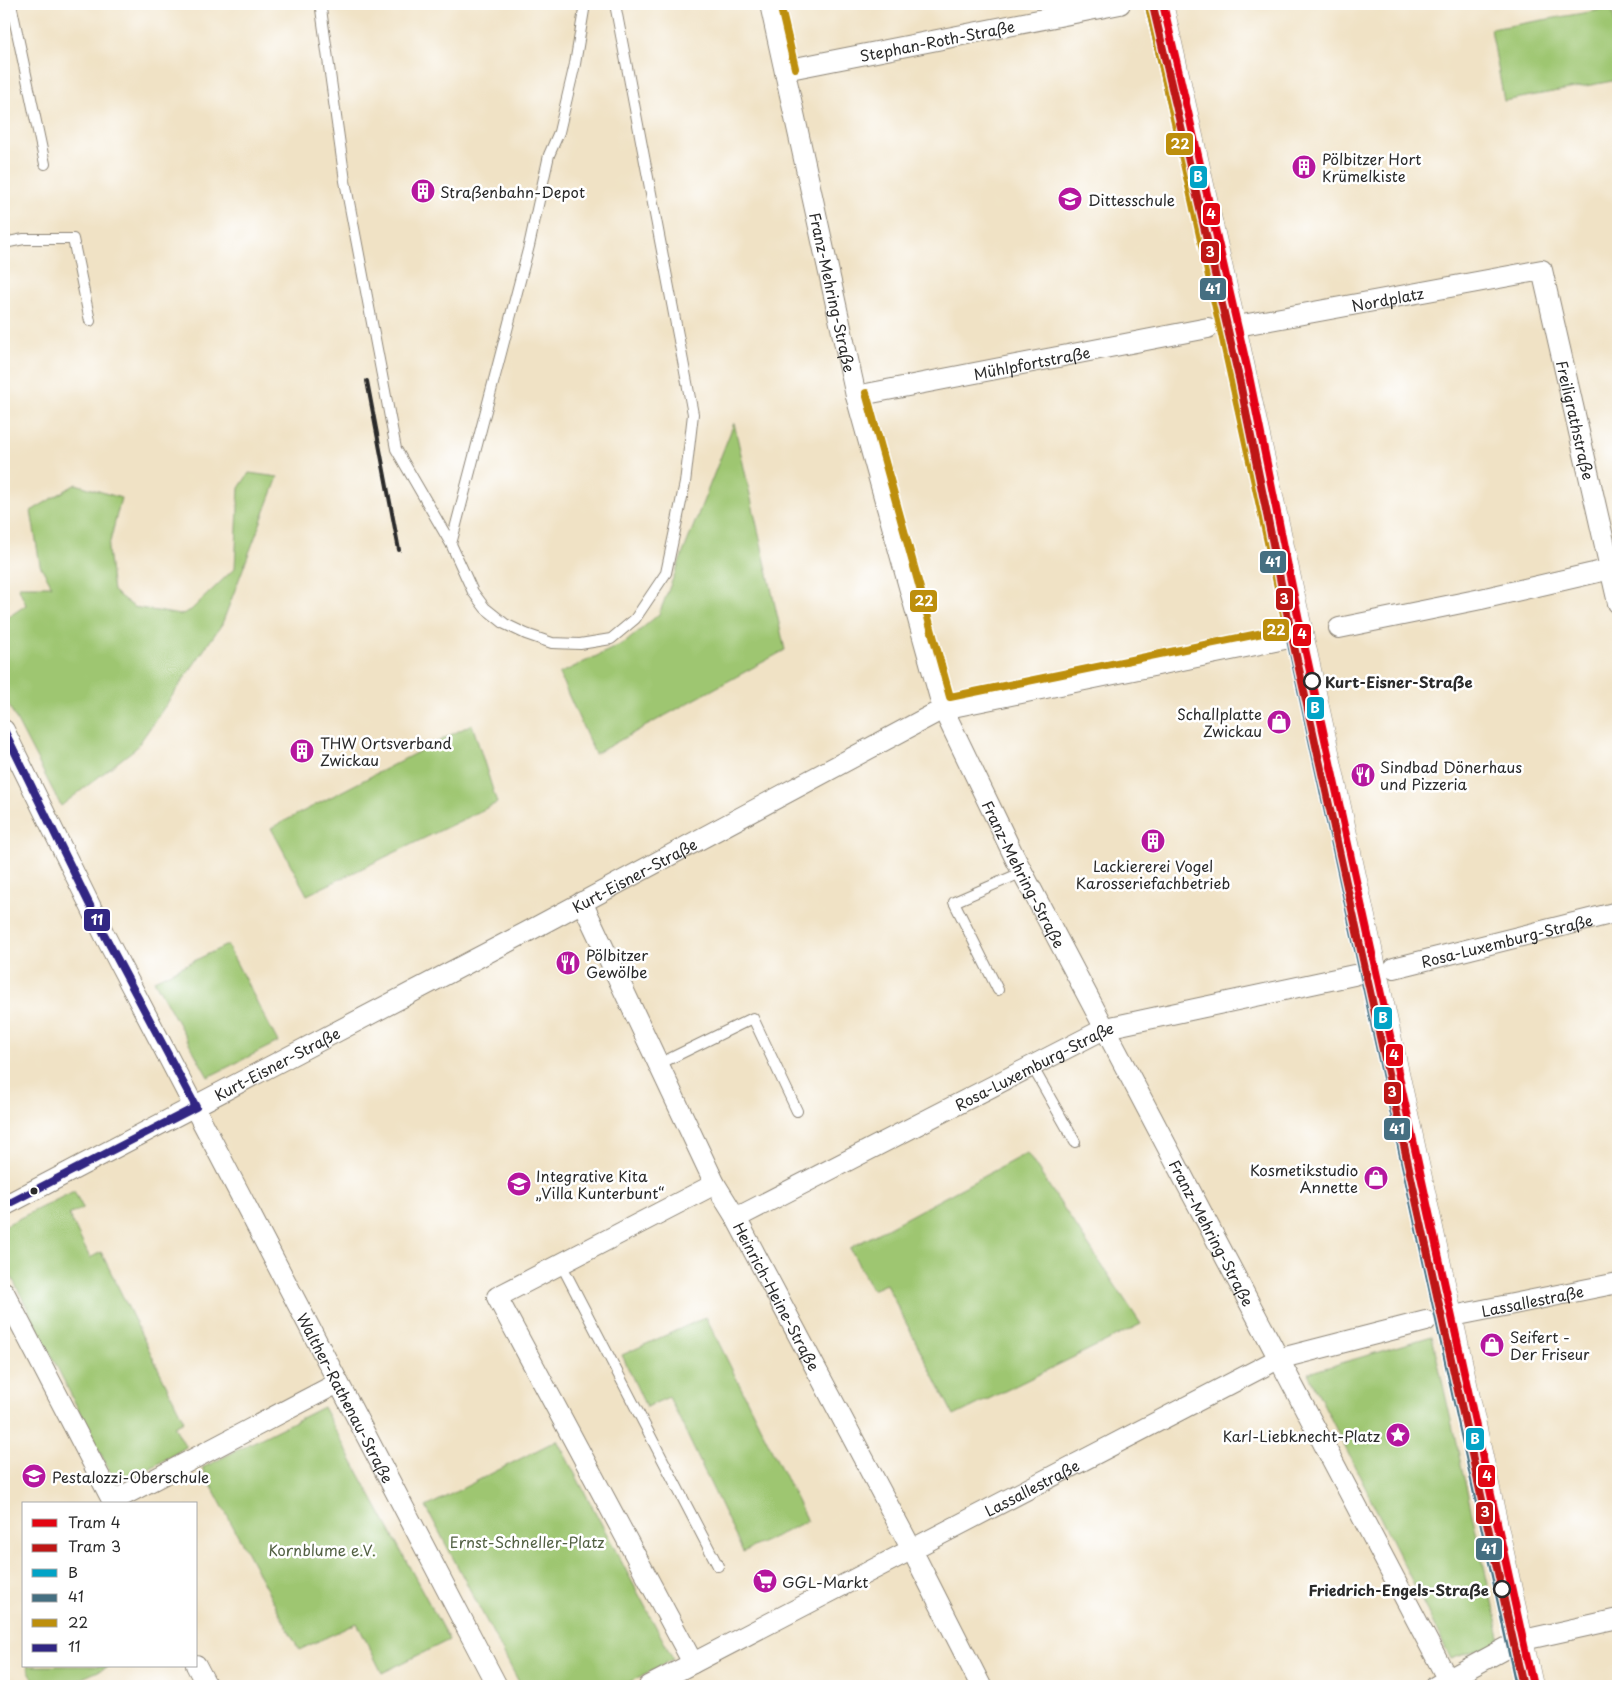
<svg xmlns="http://www.w3.org/2000/svg" width="1622" height="1690" viewBox="0 0 1622 1690" font-family="'Playpen Sans',sans-serif">
<rect width="100%" height="100%" fill="#fff"/>
<filter id="ink" filterUnits="userSpaceOnUse"><feTurbulence type="fractalNoise" baseFrequency=".02" numOctaves="2"/><feDisplacementMap in="SourceGraphic" scale="10" xChannelSelector="R" yChannelSelector="G"/><feConvolveMatrix kernelMatrix="1 2 1 2 8 2 1 2 1" color-interpolation-filters="sRGB"/></filter>
<filter id="wash" filterUnits="userSpaceOnUse"><feTurbulence type="fractalNoise" baseFrequency=".0096" numOctaves="4" result="noise"/><feDisplacementMap in="SourceGraphic" scale="20" xChannelSelector="R" yChannelSelector="G"/><feGaussianBlur stdDeviation="1.12" result="paint"/><feColorMatrix in="noise" values="0 0 0 0 0 0 0 0 0 0 0 0 0 0 0 0 0 1.4 0 .05"/><feComposite in="paint" operator="in"/></filter>
<g filter="url(#wash)">
<rect width="100%" height="100%" fill="#f0e2c5"/>
<path fill="#9ec671" stroke="#64784e" d="M1612,8L1618,41V80L1504,101L1491,29Z
M734,423L785,650L595,754L559,674L626,642L659,614Z
M249,473L278,477L222,624L136,748L61,806L4,696V620L26,605L18,586H52L40,565L31,511L76,484L121,498L108,550L113,591L134,607L180,615L191,610L235,568L239,488Z
M472,724L497,803L307,895L271,828Z
M227,945L278,1042L208,1077L154,980Z
M1027,1153L1141,1324L954,1416L886,1284L872,1290L850,1248Z
M74,1191L83,1208L69,1215L90,1258L101,1252L184,1421L174,1426L186,1447L129,1481L110,1472L4,1262V1226Z
M706,1317L807,1521L743,1552L669,1397L646,1407L622,1355Z
M1432,1336L1501,1642L1451,1659L1308,1373Z
M323,1407L449,1640L382,1673L357,1623L299,1650L202,1468Z
M557,1440L673,1659L622,1686H521L426,1507Z
M27,1666H110L64,1686H36Z"/>
</g>
<g filter="url(#ink)">
<g fill="none" stroke-linecap="round" stroke-linejoin="round">
<defs>
<path id="lane" d="M11,4L45,164
M323,4L321,9L345,181L396,449L451,544L473,592L485,608L505,624L526,634L552,643L580,644L611,639L635,619L666,573L685,483L693,414L615,4
M4,243L24,239H73L90,321
M451,544L529,246L549,155L559,132L575,64L585,4
M998,990L954,902L1023,872
M659,1064L753,1018L797,1111
M1032,1066L1075,1142
M561,1264L718,1566"/>
<g id="street">
<path id="s1" d="M770,4L856,396L943,709L1015,858L1448,1680"/>
<path id="s2" d="M785,70L1120,4"/>
<path id="s3" d="M1232,327L1542,270L1618,603"/>
<path id="s4" d="M856,396L1208,328"/>
<path d="M1339,628L1481,599L1611,569"/>
<path id="s5" d="M4,730L105,936L497,1686"/>
<path id="s6" d="M582,902L715,1184L736,1218L912,1550L981,1686"/>
<path id="s7" d="M1394,968L1618,912"/>
<path id="s8" d="M4,1206L525,933L943,709L1299,636"/>
<path id="s9" d="M736,1218L1106,1028L1354,975"/>
<path d="M4,1292L114,1504"/>
<path id="s10" d="M1448,1317L1618,1283"/>
<path d="M113,1501L338,1383"/>
<path d="M693,1663L497,1297L715,1184"/>
<path d="M196,1665L207,1686"/>
<path id="s11" d="M649,1686L1278,1359L1426,1321"/>
<path d="M1436,1686L1519,1641L1618,1619"/>
</g>
<path id="secondary" d="M1159,4L1232,327L1529,1686"/>
</defs>
<use href="#lane" stroke="#8e8678" stroke-width="12"/>
<use href="#street" stroke="#8e8678" stroke-width="22"/>
<use href="#secondary" stroke="#8e8678" stroke-width="29"/>
<use href="#lane" stroke="#fff" stroke-width="10"/>
<use href="#street" stroke="#fff" stroke-width="20"/>
<use href="#secondary" stroke="#fff" stroke-width="28"/>
<path stroke="#2b2b2b" stroke-width="4" d="M367,381L399,550"/>
<defs>
<path id="bus-1" d="M1159,4L1232,327L1529,1686"/>
<path id="bus-2" d="M1149,6L1222,329L1519,1686"/>
<path id="bus-3" d="M780,4L795,68
M866,393L950,697L1287,628L1149,6"/>
<path id="bus-4" d="M4,730L105,936L196,1107
M4,1206L196,1107"/>
</defs>
<use href="#bus-1" stroke="#fff" stroke-width="11"/>
<use href="#bus-2" stroke="#fff" stroke-width="11"/>
<use href="#bus-3" stroke="#fff" stroke-width="11"/>
<use href="#bus-4" stroke="#fff" stroke-width="11"/>
<use href="#bus-1" stroke="#02a3c6" stroke-width="8"/>
<use href="#bus-2" stroke="#456f81" stroke-width="8"/>
<use href="#bus-3" stroke="#bd8f0d" stroke-width="8"/>
<use href="#bus-4" stroke="#312783" stroke-width="8"/>
<defs>
<path id="tram-1" d="M1163,4L1249,376L1302,635L1533,1686"/>
<path id="tram-2" d="M1153,6L1239,378L1292,637L1523,1686"/>
</defs>
<use href="#tram-1" stroke="#fff" stroke-width="11"/>
<use href="#tram-2" stroke="#fff" stroke-width="11"/>
<use href="#tram-1" stroke="#e30613" stroke-width="8"/>
<use href="#tram-2" stroke="#be1716" stroke-width="8"/>
</g>
</g>
<defs>
<symbol id="building-disc" viewBox="-11 -11 22 22"><circle r="9.5" fill="#b5179e" stroke="#fff"/><path d="M-4-6H4V6H1V3H-1V6H-4ZM-2.5-4.3h1.7v1.8h-1.7ZM.8-4.3h1.7v1.8H.8ZM-2.5-1h1.7V.8h-1.7ZM.8-1h1.7V.8H.8Z" fill="#fff"/></symbol>
<symbol id="school-disc" viewBox="-11 -11 22 22"><circle r="9.5" fill="#b5179e" stroke="#fff"/><path d="M0-5L7-2L0 1L-7-2ZM-4 1L0 2.5L4 1V4Q0 6-4 4Z" fill="#fff"/></symbol>
<symbol id="shop-disc" viewBox="-11 -11 22 22"><circle r="9.5" fill="#b5179e" stroke="#fff"/><path d="M-5-2.5h2.3a2.7 3.5 0 0 1 5.4 0H5L5.5 6h-11ZM-1.5-2.5h3a1.5 2.3 0 0 0-3 0Z" fill="#fff"/></symbol>
<symbol id="restaurant-disc" viewBox="-11 -11 22 22"><circle r="9.5" fill="#b5179e" stroke="#fff"/><path d="M-5-6h1v4h1v-4h1v4h1v-4h1v5L-1.5 .5V6h-2V.5L-5-1ZM5-6V6H3V1.5H1.5Q1.5-4 5-6Z" fill="#fff"/></symbol>
<symbol id="sight-disc" viewBox="-11 -11 22 22"><circle r="9.5" fill="#b5179e" stroke="#fff"/><path d="M0-6L1.8-2.2L6-1.7L2.9 1.2L3.7 5.4L0 3.3L-3.7 5.4L-2.9 1.2L-6-1.7L-1.8-2.2Z" fill="#fff"/></symbol>
<symbol id="supermarket-disc" viewBox="-11 -11 22 22"><circle r="9.5" fill="#b5179e" stroke="#fff"/><path d="M-6-5.5h2.5l.6 2H6L4.5 2H-2.5L-4.4-4H-6ZM-1.5 3.2a1.3 1.3 0 1 0 .1 0ZM3 3.2a1.3 1.3 0 1 0 .1 0Z" fill="#fff"/></symbol>
</defs>
<g fill-rule="evenodd">
<use href="#building-disc" x="1290" y="153" width="28" height="28"/>
<use href="#building-disc" x="409" y="177" width="28" height="28"/>
<use href="#school-disc" x="1056" y="185" width="28" height="28"/>
<use href="#shop-disc" x="1265" y="708" width="28" height="28"/>
<use href="#building-disc" x="288" y="737" width="28" height="28"/>
<use href="#restaurant-disc" x="1349" y="761" width="28" height="28"/>
<use href="#building-disc" x="1139" y="827" width="28" height="28"/>
<use href="#restaurant-disc" x="554" y="949" width="28" height="28"/>
<use href="#shop-disc" x="1362" y="1164" width="28" height="28"/>
<use href="#school-disc" x="505" y="1170" width="28" height="28"/>
<use href="#shop-disc" x="1478" y="1331" width="28" height="28"/>
<use href="#sight-disc" x="1384" y="1421" width="28" height="28"/>
<use href="#school-disc" x="20" y="1462" width="28" height="28"/>
<use href="#supermarket-disc" x="751" y="1567" width="28" height="28"/>
</g>
<g fill="#fff" stroke="#2b2b2b" stroke-width="2.5">
<circle cx="1312" cy="681" r="8"/>
<circle cx="1502" cy="1589" r="8"/>
</g>
<circle fill="#2b2b2b" stroke="#fff" stroke-width="2" cx="34" cy="1191" r="4.5"/>
<g text-anchor="middle" dominant-baseline="central" stroke-width="5" stroke-linejoin="round" paint-order="stroke">
<g font-size="15" fill="#2b2b2b" stroke="#fff">
<text stroke="none"><textPath href="#s2" startOffset="155">Stephan-Roth-Straße</textPath></text>
<text stroke="none"><textPath href="#s1" startOffset="295">Franz-Mehring-Straße</textPath></text>
<text stroke="none"><textPath href="#s3" startOffset="158">Nordplatz</textPath></text>
<text stroke="none"><textPath href="#s4" startOffset="179">Mühlpfortstraße</textPath></text>
<text stroke="none"><textPath href="#s3" startOffset="469">Freiligrathstraße</textPath></text>
<text stroke="none"><textPath href="#s8" startOffset="712">Kurt-Eisner-Straße</textPath></text>
<text stroke="none"><textPath href="#s1" startOffset="910">Franz-Mehring-Straße</textPath></text>
<text stroke="none"><textPath href="#s7" startOffset="116">Rosa-Luxemburg-Straße</textPath></text>
<text stroke="none"><textPath href="#s8" startOffset="308">Kurt-Eisner-Straße</textPath></text>
<text stroke="none"><textPath href="#s9" startOffset="335">Rosa-Luxemburg-Straße</textPath></text>
<text stroke="none"><textPath href="#s1" startOffset="1315">Franz-Mehring-Straße</textPath></text>
<text stroke="none"><textPath href="#s6" startOffset="440">Heinrich-Heine-Straße</textPath></text>
<text stroke="none"><textPath href="#s10" startOffset="86">Lassallestraße</textPath></text>
<text stroke="none"><textPath href="#s5" startOffset="750">Walther-Rathenau-Straße</textPath></text>
<text stroke="none"><textPath href="#s11" startOffset="431">Lassallestraße</textPath></text>
</g>
<g font-size="15" fill="#2b2b2b" stroke="#fff" text-anchor="start">
<text x="1322" y="158">Pölbitzer Hort<tspan x="1322" dy="17">Krümelkiste</tspan></text>
<text x="440" y="191">Straßenbahn-Depot</text>
<text x="1088" y="199">Dittesschule</text>
<text x="1262" y="713" text-anchor="end">Schallplatte<tspan x="1262" dy="17">Zwickau</tspan></text>
<text x="320" y="742">THW Ortsverband<tspan x="320" dy="17">Zwickau</tspan></text>
<text x="1380" y="766">Sindbad Dönerhaus<tspan x="1380" dy="17">und Pizzeria</tspan></text>
<text x="1153" y="865" text-anchor="middle">Lackiererei Vogel<tspan x="1153" dy="17">Karosseriefachbetrieb</tspan></text>
<text x="586" y="954">Pölbitzer<tspan x="586" dy="17">Gewölbe</tspan></text>
<text x="1358" y="1169" text-anchor="end">Kosmetikstudio<tspan x="1358" dy="17">Annette</tspan></text>
<text x="536" y="1175">Integrative Kita<tspan x="536" dy="17">„Villa Kunterbunt“</tspan></text>
<text x="1510" y="1336">Seifert -<tspan x="1510" dy="17">Der Friseur</tspan></text>
<text x="1380" y="1435" text-anchor="end">Karl-Liebknecht-Platz</text>
<text x="52" y="1476">Pestalozzi-Oberschule</text>
<text x="782" y="1581">GGL-Markt</text>
</g>
<g font-size="15" font-weight="bold" fill="#2b2b2b" stroke="#fff" text-anchor="start">
<text x="1325" y="681">Kurt-Eisner-Straße</text>
<text x="1489" y="1589" text-anchor="end">Friedrich-Engels-Straße</text>
</g>
<g font-size="15" fill="#536144" stroke="#fff">
<text x="527" y="1541">Ernst-Schneller-Platz</text>
<text x="322" y="1549">Kornblume e.V.</text>
</g>
</g>
<g stroke="#fff" stroke-width="2">
<rect x="1165" y="132" width="29" height="24" rx="5" fill="#bd8f0d"/>
<rect x="1189" y="165" width="19" height="24" rx="5" fill="#02a3c6"/>
<rect x="1202" y="202" width="19" height="24" rx="5" fill="#e30613"/>
<rect x="1200" y="240" width="20" height="24" rx="5" fill="#be1716"/>
<rect x="1199" y="277" width="28" height="24" rx="5" fill="#456f81"/>
<rect x="1259" y="550" width="28" height="24" rx="5" fill="#456f81"/>
<rect x="1275" y="587" width="19" height="24" rx="5" fill="#be1716"/>
<rect x="909" y="589" width="29" height="24" rx="5" fill="#bd8f0d"/>
<rect x="1262" y="618" width="28" height="24" rx="5" fill="#bd8f0d"/>
<rect x="1292" y="623" width="20" height="24" rx="5" fill="#e30613"/>
<rect x="1306" y="696" width="19" height="24" rx="5" fill="#02a3c6"/>
<rect x="83" y="908" width="28" height="24" rx="5" fill="#312783"/>
<rect x="1373" y="1006" width="20" height="24" rx="5" fill="#02a3c6"/>
<rect x="1385" y="1043" width="19" height="24" rx="5" fill="#e30613"/>
<rect x="1383" y="1081" width="19" height="24" rx="5" fill="#be1716"/>
<rect x="1383" y="1117" width="28" height="24" rx="5" fill="#456f81"/>
<rect x="1465" y="1427" width="20" height="24" rx="5" fill="#02a3c6"/>
<rect x="1477" y="1464" width="19" height="24" rx="5" fill="#e30613"/>
<rect x="1475" y="1501" width="19" height="24" rx="5" fill="#be1716"/>
<rect x="1475" y="1537" width="28" height="24" rx="5" fill="#456f81"/>
</g>
<g font-size="14" text-anchor="middle" font-weight="bold" fill="#fff">
<text x="1180" y="149">22</text>
<text x="1198" y="182">B</text>
<text x="1211" y="219">4</text>
<text x="1210" y="257">3</text>
<text x="1213" y="294">41</text>
<text x="1273" y="567">41</text>
<text x="1284" y="604">3</text>
<text x="924" y="606">22</text>
<text x="1276" y="635">22</text>
<text x="1302" y="639">4</text>
<text x="1315" y="713">B</text>
<text x="97" y="925">11</text>
<text x="1383" y="1023">B</text>
<text x="1394" y="1060">4</text>
<text x="1392" y="1097">3</text>
<text x="1397" y="1134">41</text>
<text x="1475" y="1444">B</text>
<text x="1487" y="1481">4</text>
<text x="1485" y="1517">3</text>
<text x="1489" y="1554">41</text>
</g>
<rect width="1622" height="1690" fill="none" stroke="#fff" stroke-width="20"/>
<rect x="22" y="1502" width="175" height="165" fill="#ffffff" stroke="#aaaaaa"/>
<rect x="32" y="1519" width="25" height="8" fill="#e30613" stroke="#aaaaaa"/>
<text x="68" y="1528" font-size="15" fill="#2b2b2b">Tram 4</text>
<rect x="32" y="1544" width="25" height="8" fill="#be1716" stroke="#aaaaaa"/>
<text x="68" y="1552" font-size="15" fill="#2b2b2b">Tram 3</text>
<rect x="32" y="1569" width="25" height="8" fill="#02a3c6" stroke="#aaaaaa"/>
<text x="68" y="1578" font-size="15" fill="#2b2b2b">B</text>
<rect x="32" y="1594" width="25" height="8" fill="#456f81" stroke="#aaaaaa"/>
<text x="68" y="1602" font-size="15" fill="#2b2b2b">41</text>
<rect x="32" y="1619" width="25" height="8" fill="#bd8f0d" stroke="#aaaaaa"/>
<text x="68" y="1628" font-size="15" fill="#2b2b2b">22</text>
<rect x="32" y="1644" width="25" height="8" fill="#312783" stroke="#aaaaaa"/>
<text x="68" y="1652" font-size="15" fill="#2b2b2b">11</text>
</svg>
